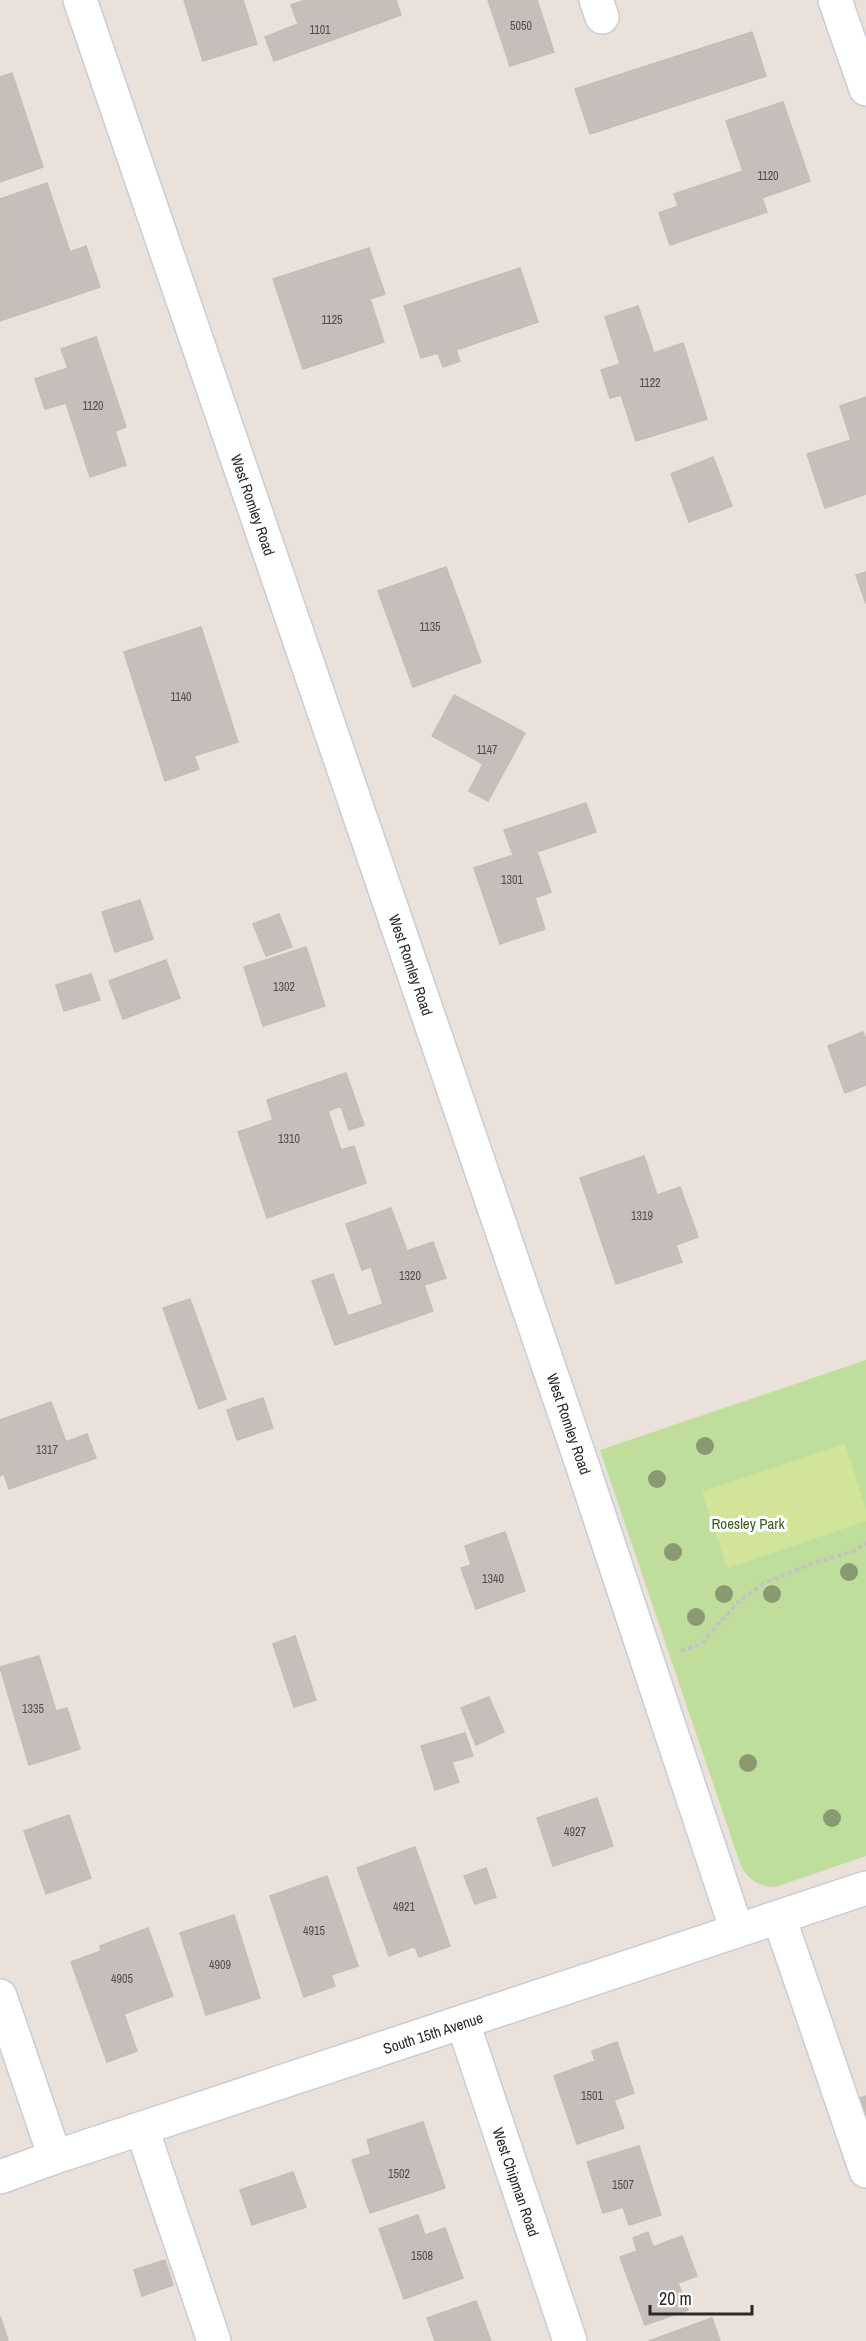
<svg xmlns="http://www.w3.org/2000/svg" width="866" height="2341" viewBox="0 0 866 2341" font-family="'Archivo Narrow',sans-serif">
<rect width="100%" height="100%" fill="#eae1db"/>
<path fill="#bfdd9b" d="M866,1360V1856L775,1887C758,1886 750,1881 741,1866L600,1450Z"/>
<path fill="#d2e497" d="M845,1444L866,1509V1521L727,1568L702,1492Z"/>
<path fill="#c6bebb" stroke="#c5bdb5" stroke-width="1.5" d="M184,0H243L257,44L203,61Z
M305,0H396L401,15L274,61L265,37L298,24L291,5Z
M488,0H537L554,52L510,66Z
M752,32L766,76L590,134L575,89Z
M12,73L43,167L0,182V77Z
M783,102L810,181L762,198L767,212L670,245L659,213L678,206L674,194L743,171L726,121Z
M47,183L70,252L86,246L100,287L0,321V199Z
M369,248L385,294L370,299L384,342L303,369L273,279Z
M520,268L538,322L456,350L460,361L443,367L438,353L421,358L404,306Z
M638,306L654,353L683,343L707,419L636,441L621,395L610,398L601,370L620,364L605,317Z
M96,337L126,427L115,431L126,465L90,477L66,403L45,409L35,379L68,368L61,349Z
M866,397V494L825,508L807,454L851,440L840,406Z
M713,457L732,506L689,522L671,474Z
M446,567L481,662L413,687L378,591Z
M866,572V604L856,575Z
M201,627L238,742L194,756L199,769L165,781L124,652Z
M454,695L525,733L488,801L469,791L483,764L432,736Z
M586,803L596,832L537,852L551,892L535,898L545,929L500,944L474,868L513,855L504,830Z
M140,900L153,939L115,952L102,912Z
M279,914L292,947L266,956L253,924Z
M306,947L325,1006L263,1026L244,967Z
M166,960L180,998L123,1019L109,981Z
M91,974L100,1000L64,1011L56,985Z
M863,1032L866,1040V1085L845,1093L828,1046Z
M346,1073L364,1125L349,1130L341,1106L328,1111L341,1150L354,1146L366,1183L267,1218L238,1132L273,1120L267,1100Z
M644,1156L657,1195L680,1187L698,1237L676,1245L682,1262L616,1284L580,1178Z
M391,1208L407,1251L433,1242L446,1278L424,1285L433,1311L335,1345L312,1281L333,1274L348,1316L383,1304L371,1267L362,1270L346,1224Z
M190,1299L226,1399L199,1409L163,1308Z
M263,1398L273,1428L237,1440L227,1410Z
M51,1402L66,1442L87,1434L96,1458L9,1489L4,1474L0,1476V1420Z
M505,1532L525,1591L476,1609L461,1568L471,1565L465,1546Z
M295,1636L316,1700L294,1707L273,1644Z
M39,1656L56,1711L67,1708L80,1749L29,1765L0,1667Z
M489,1697L504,1732L476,1745L461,1708Z
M465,1733L473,1756L452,1762L459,1782L435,1790L421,1746Z
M597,1798L613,1846L553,1866L537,1818Z
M69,1815L91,1878L46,1894L24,1831Z
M415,1847L450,1946L419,1957L415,1946L389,1956L357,1868Z
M486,1868L496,1897L475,1904L464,1876Z
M327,1876L358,1966L331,1975L335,1986L304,1997L270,1896Z
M234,1915L260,1998L206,2015L180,1933Z
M148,1928L173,1996L124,2014L137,2051L107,2062L71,1962L101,1951L100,1946Z
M617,2042L634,2093L614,2100L624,2128L577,2144L554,2076L595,2061L592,2051Z
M866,2096V2121L857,2099Z
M423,2122L445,2188L370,2213L352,2160L371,2154L367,2140Z
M639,2146L661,2215L629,2225L623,2207L603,2213L587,2162Z
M293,2172L306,2207L252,2225L240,2190Z
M418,2215L425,2235L445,2228L463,2278L404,2299L379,2229Z
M648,2232L653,2247L682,2236L697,2276L678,2283L688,2310L645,2325L620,2257L637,2251L633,2238Z
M165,2260L173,2285L142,2296L134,2270Z
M476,2301L491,2341H435L427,2318Z
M0,2316L8,2340L6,2341H0Z
M712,2318L720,2341H649Z"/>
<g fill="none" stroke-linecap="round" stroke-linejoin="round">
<defs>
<path id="minor" d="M80,0L581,1461L737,1931
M596,0L602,17
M835,0L866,89
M779,1917L866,2171
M0,1996L55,2157
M463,2023L570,2341
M142,2129L214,2341
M0,2177L55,2157L866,1888"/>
</defs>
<use href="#minor" stroke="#c7cdd6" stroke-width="36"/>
<path stroke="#c3c3c3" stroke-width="4" stroke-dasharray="4.5 3" stroke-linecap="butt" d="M681,1651L701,1644L737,1603L764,1583L811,1564L854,1551L866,1543"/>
<use href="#minor" stroke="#fff" stroke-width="33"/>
</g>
<g fill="#899a73">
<circle cx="705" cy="1446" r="9"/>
<circle cx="657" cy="1479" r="9"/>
<circle cx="673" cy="1552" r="9"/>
<circle cx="849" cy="1572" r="9"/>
<circle cx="724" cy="1594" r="9"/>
<circle cx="772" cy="1594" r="9"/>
<circle cx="696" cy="1617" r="9"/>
<circle cx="748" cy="1763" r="9"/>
<circle cx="832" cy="1818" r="9"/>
</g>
<g text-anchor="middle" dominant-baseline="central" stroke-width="6" stroke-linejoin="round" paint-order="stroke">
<g font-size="12" fill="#504e4e">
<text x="521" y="26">5050</text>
<text x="320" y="30">1101</text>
<text x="768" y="176">1120</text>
<text x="332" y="320">1125</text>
<text x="650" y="383">1122</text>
<text x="93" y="406">1120</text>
<text x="430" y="627">1135</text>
<text x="181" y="697">1140</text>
<text x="487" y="750">1147</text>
<text x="512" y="880">1301</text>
<text x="284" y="987">1302</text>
<text x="289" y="1139">1310</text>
<text x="642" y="1216">1319</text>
<text x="410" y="1276">1320</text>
<text x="47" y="1450">1317</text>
<text x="493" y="1579">1340</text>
<text x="33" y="1709">1335</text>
<text x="575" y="1832">4927</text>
<text x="404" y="1907">4921</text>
<text x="314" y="1931">4915</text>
<text x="220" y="1965">4909</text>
<text x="122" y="1979">4905</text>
<text x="592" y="2096">1501</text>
<text x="399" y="2174">1502</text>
<text x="623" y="2185">1507</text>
<text x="422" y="2256">1508</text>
</g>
<g font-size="15" fill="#292929" stroke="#fff">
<text transform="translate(253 505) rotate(71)">West Romley Road</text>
<text transform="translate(411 965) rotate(71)">West Romley Road</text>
<text transform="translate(569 1424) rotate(71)">West Romley Road</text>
<text transform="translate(433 2033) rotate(-18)">South 15th Avenue</text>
<text transform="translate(516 2182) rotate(71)">West Chipman Road</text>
</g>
<g font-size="15" fill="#39601e" stroke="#fff">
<text x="748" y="1523">Roesley Park</text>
</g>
</g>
<path d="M650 2305v9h102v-9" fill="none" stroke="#292929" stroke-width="3"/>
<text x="659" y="2305" font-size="18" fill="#292929" stroke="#ffffff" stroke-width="4.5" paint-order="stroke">20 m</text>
</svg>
